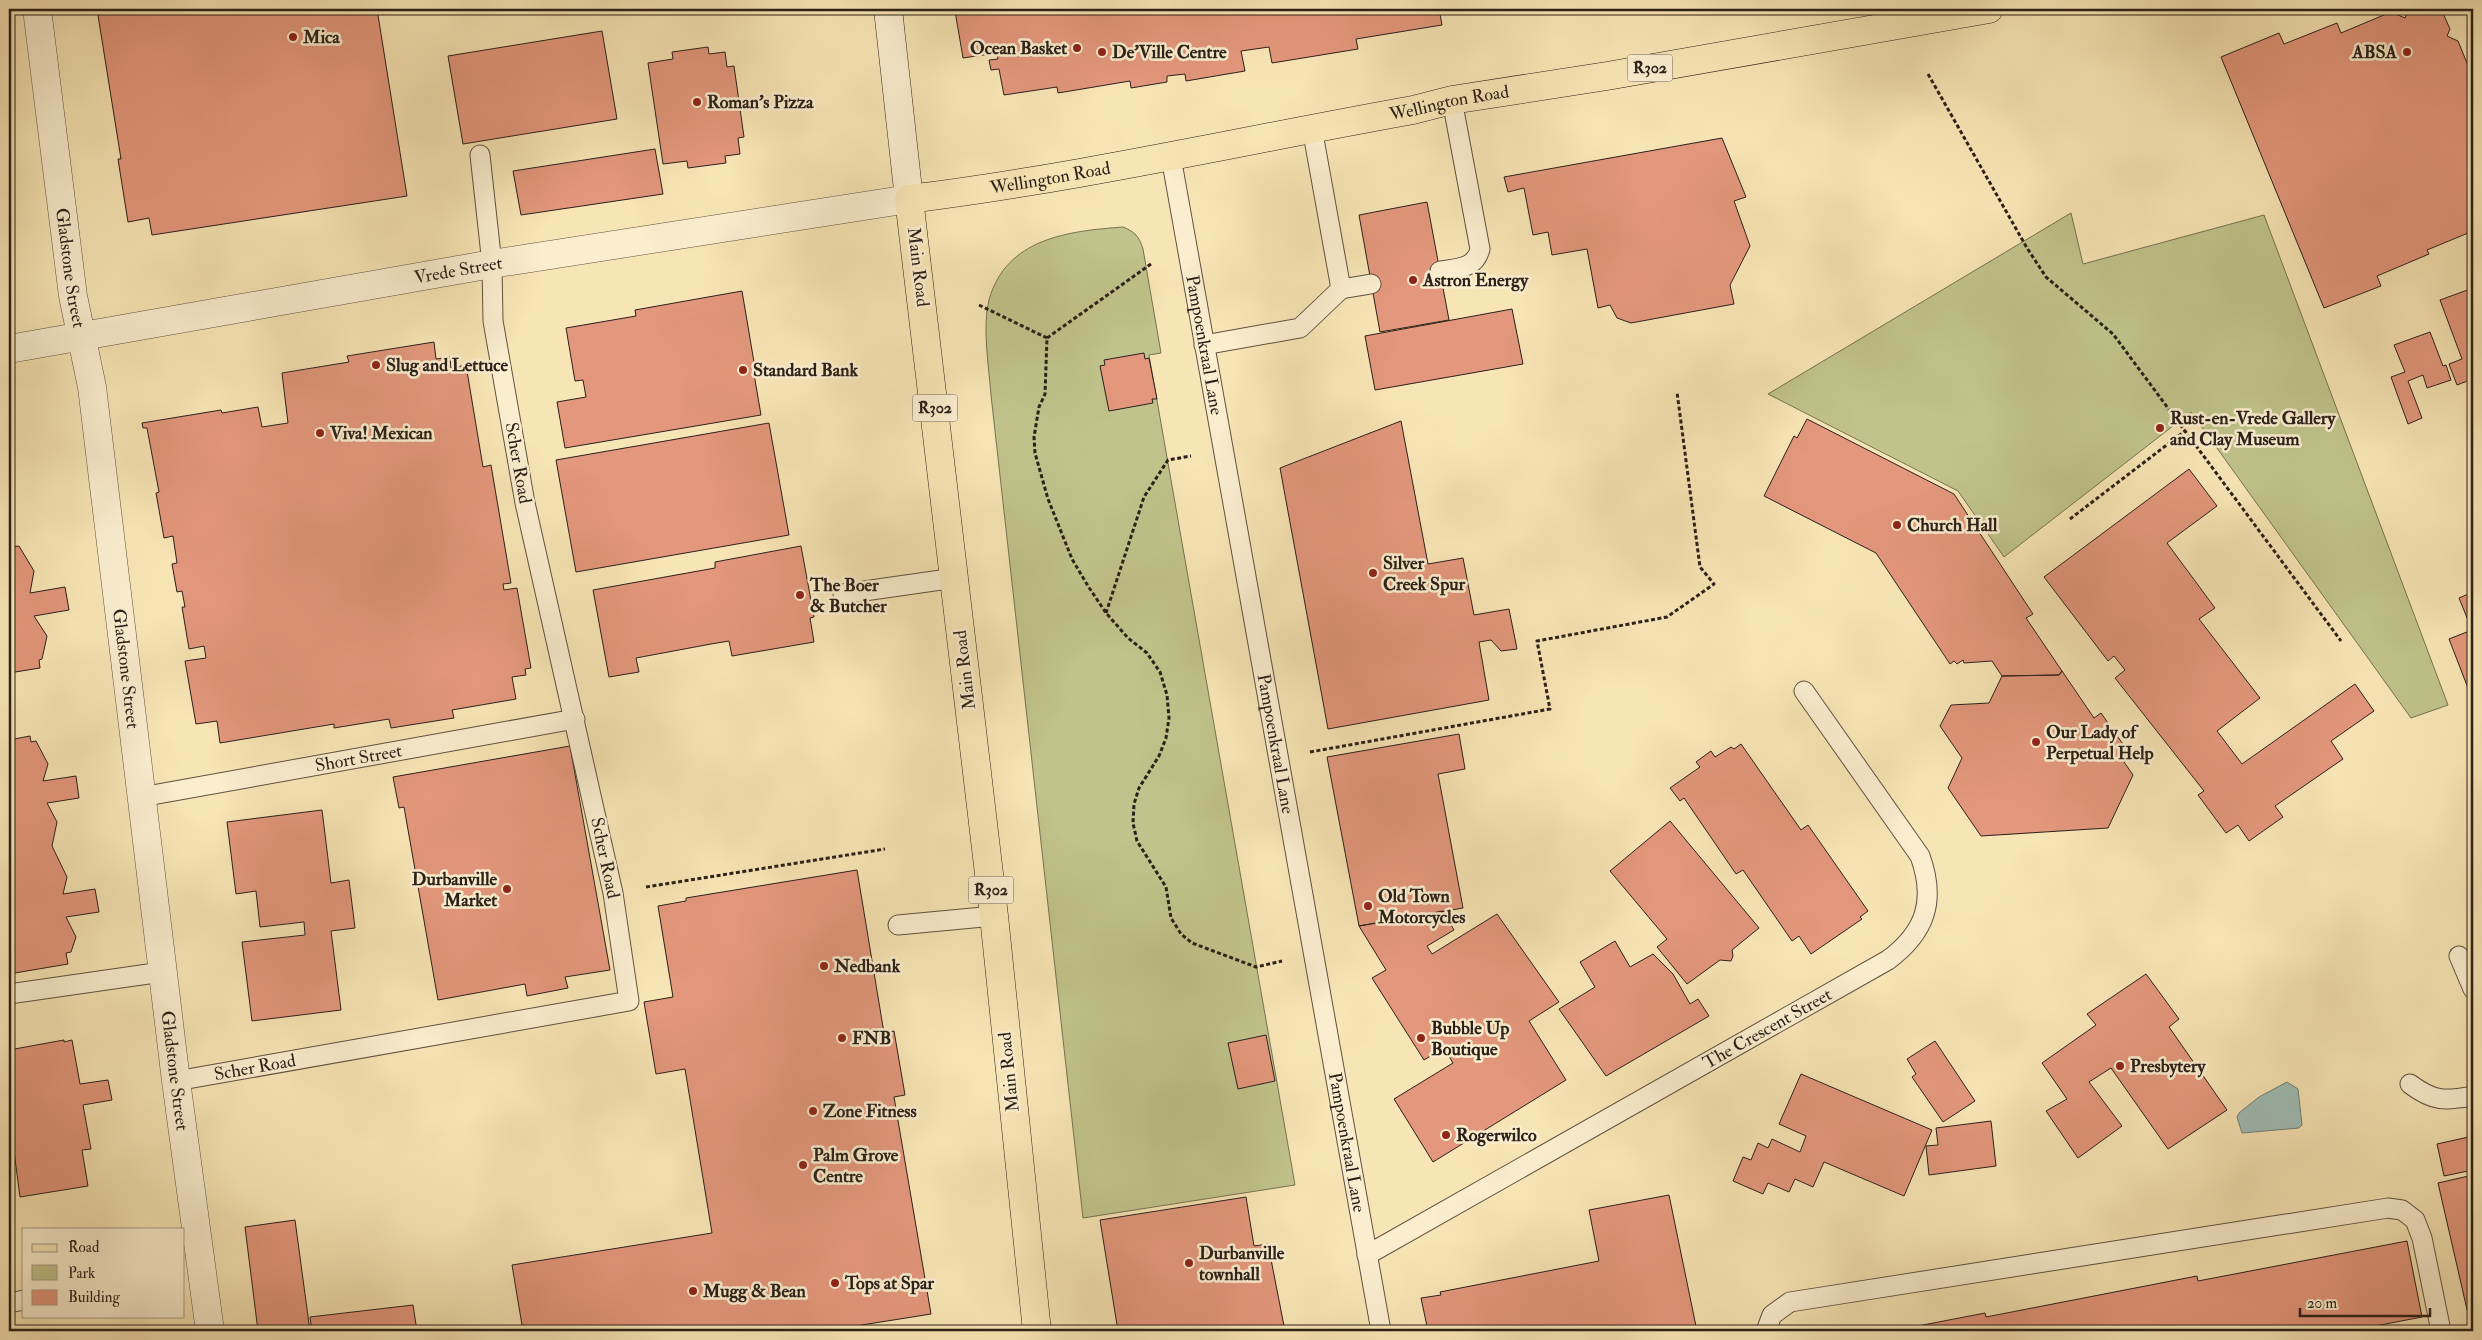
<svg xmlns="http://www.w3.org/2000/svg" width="2482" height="1340" viewBox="0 0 2482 1340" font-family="'IM FELL Double Pica',serif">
<rect width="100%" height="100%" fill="#f8e5b5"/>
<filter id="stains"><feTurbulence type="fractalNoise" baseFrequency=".004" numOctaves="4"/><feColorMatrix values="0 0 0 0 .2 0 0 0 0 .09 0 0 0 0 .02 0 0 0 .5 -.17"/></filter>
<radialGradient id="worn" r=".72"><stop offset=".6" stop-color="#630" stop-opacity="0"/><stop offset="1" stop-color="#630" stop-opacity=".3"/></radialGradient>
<path fill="#c0c38b" stroke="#767252" d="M2071,213L2083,264L2264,215L2448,705L2411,718L2191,412L2004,557L1958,491L1768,394Z
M1123,227C1135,232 1139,236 1143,249L1161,353L1149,355L1295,1185L1083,1218L991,395C989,368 982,326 989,300C1006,238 1069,231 1123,227Z"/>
<path fill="#9fbdb5" stroke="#717e77" d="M2287,1082L2298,1089L2302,1125L2299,1128L2242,1133L2237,1117L2239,1113L2259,1097Z"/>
<path fill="#e3977c" stroke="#2b2019" d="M97,9H377L407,196L152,235L149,218L128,222L118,159H121Z
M970,9H1439L1442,25L1356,39L1358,49L1272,63L1269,47L1241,51L1245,71L1186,81L1185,74L1167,76V82L1131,88L1130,81L1058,93L1057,87L1004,95L999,69L991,70L989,60L998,59L997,53L963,58L955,11Z
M2413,9H2436L2442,11L2450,29L2447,36L2458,41L2473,78V231L2427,250L2429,254L2377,276L2381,286L2324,308L2221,57L2279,33L2284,44L2337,23L2341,33L2391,12L2405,18L2408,11Z
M602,31L617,119L463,144L448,56Z
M708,47L709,54L725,52L727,67L734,66L744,137L738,138L740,154L725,156L726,163L688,168L687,161L663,164L648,63L673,59L672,52Z
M1722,138L1746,197L1734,201L1750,246L1730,285L1734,304L1631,323L1617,318L1610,305L1598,308L1587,249L1552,255L1548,232L1533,235L1524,188L1508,192L1504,177Z
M655,149L663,194L521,215L513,171Z
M1427,202L1449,320L1380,332L1359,215Z
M2473,288V388L2470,380L2457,385L2449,364L2462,359L2440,300Z
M742,291L756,374H754L761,415L565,448L557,402L586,397L583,380L575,381L566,328L636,316L635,310Z
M1512,309L1523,364L1375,390L1365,336Z
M2430,332L2443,366L2446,365L2451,380L2427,388L2423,375L2408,381L2422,418L2408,424L2391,377L2405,372L2394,345Z
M434,342L436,359L450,357L451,368L466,365L483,467L491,465L511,583L503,584L504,590L517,588L531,668L525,669L526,675L512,677L516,699L452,710L454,718L391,728L389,719L334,728V724L220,743L217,721L196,724L185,661L206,658L204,646L189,649L182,607H185L182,591L177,592L172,564L177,563L173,536L164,538L156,493L159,492L147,428H143L142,423L221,410L222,413L258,407L262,427L288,423L282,373L349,362L347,356Z
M1144,353L1145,359L1149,358L1157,399H1152L1153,403L1109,411L1100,366L1105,365L1104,360Z
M1807,419L1954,494L2033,614L2026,618L2062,671L2059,675L2002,676L1992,661L1964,663L1963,660L1957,664L1954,661L1950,664L1876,553L1764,496L1794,436L1797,438Z
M1401,421L1428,564L1463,558L1474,615L1509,609L1517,649L1501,651L1491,640L1479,642L1489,700L1328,729L1280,468Z
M769,423L789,535L576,572L556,460Z
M2189,469L2217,506L2167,543L2215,608L2199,619L2260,698L2217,731L2242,764L2355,684L2374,711L2331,741L2343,759L2275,806L2283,817L2249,841L2238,825L2226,833L2198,795L2204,791L2115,678L2125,670L2114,656L2108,661L2044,577Z
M19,546L34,571L30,593L65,587L69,610L34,616L47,636L42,659L39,660L40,668L9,673V547Z
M801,546L814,617L810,618L814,642L732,656L729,641L711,644L636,658L639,672L609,677L593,590L715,568V562Z
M2473,592V701L2449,639L2472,630L2459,598Z
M2062,671L2094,718L2101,713L2132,757L2124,762L2133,775L2108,828L1981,836L1948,788L1962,758L1940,726L1951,705L1989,703L2002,676L2059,675Z
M1459,734L1465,769L1438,774L1463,908L1359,926L1327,757Z
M30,736L31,742L36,741L48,764L43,781L76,776L79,798L47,803L57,822L52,846L67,877L63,894L95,889L99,912L66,917L76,937L71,952L66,953L68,964L9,974V740Z
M1741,744L1801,830L1808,825L1868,911L1860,917L1862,919L1811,954L1799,936L1792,941L1743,870L1736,874L1684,798L1680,801L1670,788L1700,767L1696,762L1711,751L1715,757L1731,747L1734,749Z
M570,746L610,970L565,977L568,988L527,996L525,984L438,1000L404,807L399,808L393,777Z
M322,810L331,883L349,880L355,928L331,931L341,1010L252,1021L242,942L305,935L304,922L260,927L256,891L236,894L227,822Z
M1670,821L1759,928L1732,950L1733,956L1731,961L1720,960L1687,984L1657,947L1667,939L1610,871Z
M857,870L884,1033L894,1031L905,1095L894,1097L931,1314L824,1331H523L512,1265L712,1233L685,1069L656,1074L644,1002L673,997L658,906L686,901V898Z
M1443,911L1454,930L1427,946L1432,954L1497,914L1559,1002L1529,1021L1566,1080L1433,1162L1394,1099L1453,1063L1444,1048L1424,1060L1372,978L1386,970L1359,926Z
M1615,941L1630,967L1653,954L1673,974L1690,1004L1698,999L1709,1016L1606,1076L1559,1009L1595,987L1580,962Z
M2146,974L2179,1019L2169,1027L2227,1110L2168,1149L2111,1068L2089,1082L2122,1126L2078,1158L2046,1111L2067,1099L2042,1063L2096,1025L2087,1014Z
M1266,1035L1275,1081L1238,1089L1228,1043Z
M64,1040V1042L72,1040L80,1084L108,1080L112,1100L83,1105L91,1149L82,1150L88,1186L20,1197L9,1113V1050Z
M1935,1041L1975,1101L1943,1122L1912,1077L1916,1074L1907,1059Z
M1801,1074L1932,1130L1904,1196L1824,1162L1813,1187L1795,1179L1789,1192L1768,1183L1763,1194L1733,1181L1743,1157L1751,1160L1758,1143L1768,1148L1772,1139L1800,1152L1806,1136L1779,1124Z
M1991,1121L1996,1166L1929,1175L1926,1146L1938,1145L1936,1128Z
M2473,1136V1170L2444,1176L2437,1144Z
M2473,1175V1327H2471L2438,1183Z
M1669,1195L1697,1331H1428L1421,1298L1441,1295L1440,1292L1599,1261L1589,1210Z
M1246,1197L1254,1246L1268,1244L1285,1331H1118L1100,1220Z
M295,1220L310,1331H258L245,1227Z
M2407,1241L2422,1317L2349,1331H1892L1985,1313L1986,1317L2197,1276L2198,1281Z
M413,1305L417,1331H312L310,1317Z"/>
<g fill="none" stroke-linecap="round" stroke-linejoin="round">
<defs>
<g id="service">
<path d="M1312,128L1341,289L1371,284"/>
<path id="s1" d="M1171,157L1381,1331"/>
<path d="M1440,271C1458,268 1475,269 1480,249L1452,100"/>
<path d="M1204,345L1300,328L1341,289"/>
<path d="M843,594L955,578"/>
<path id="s2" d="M141,797L575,719"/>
<path d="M898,925L994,916"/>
<path d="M2459,956L2473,989"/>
<path d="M9,994L162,972"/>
<path id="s3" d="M176,1081L629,1001L613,893L525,503L493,321L492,264L480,155"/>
<path d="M2410,1084C2434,1102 2445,1101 2473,1096"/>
<path id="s4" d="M1367,1255L1888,960C1926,932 1936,900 1920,856L1804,691"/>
<path d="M9,1303L24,1300"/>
<path d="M1766,1331L1772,1315L1790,1302L2388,1208L2402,1210L2415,1220L2422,1238L2441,1331"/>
</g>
<g id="minor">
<path id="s5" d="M37,9L73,296L92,387L176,1081L210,1331"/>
<path id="s6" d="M9,349L492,264L909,199"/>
</g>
<path id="secondary" d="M888,9L909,199"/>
<g id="primary">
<path id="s7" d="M1037,1331L994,916L909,199C1079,178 1245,140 1413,110L1452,100L1607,76L1989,9"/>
</g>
</defs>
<use href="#service" stroke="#5e5140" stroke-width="21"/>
<use href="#minor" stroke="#5e5140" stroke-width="29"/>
<use href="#secondary" stroke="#2b2019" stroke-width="29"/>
<use href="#primary" stroke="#2b2019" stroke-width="29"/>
<path stroke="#2b2019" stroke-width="3" stroke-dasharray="4 2.5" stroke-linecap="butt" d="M1928,74L2027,248L2046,277L2113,334L2341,641
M1151,264L1047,338L1045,394L1039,407L1034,437L1035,453L1048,499L1072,559L1088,586L1106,613L1128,638L1147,653L1160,672L1167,695L1169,718L1166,738L1159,756L1139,788L1134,804L1133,823L1137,841L1166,887L1171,918L1181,934L1192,943L1256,967L1282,961
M979,305L1047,338
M2070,519L2185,431
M1106,613L1144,497L1168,460L1191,456
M1310,752L1550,709L1537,641L1667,617L1714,584L1700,567L1677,392
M646,887L885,849"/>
<use href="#service" stroke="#faeecf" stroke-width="19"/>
<use href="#minor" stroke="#faeecf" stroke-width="28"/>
<use href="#secondary" stroke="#faeecf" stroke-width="28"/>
<use href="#primary" stroke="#f8e5b5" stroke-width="28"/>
</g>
<g fill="#8f2418" stroke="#faeecf" stroke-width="2">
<circle cx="293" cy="37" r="5"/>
<circle cx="1077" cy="48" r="5"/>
<circle cx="1102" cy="52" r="5"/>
<circle cx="2407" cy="52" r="5"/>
<circle cx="697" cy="102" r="5"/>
<circle cx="1413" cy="280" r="5"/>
<circle cx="376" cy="365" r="5"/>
<circle cx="743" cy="370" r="5"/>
<circle cx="2160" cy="428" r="5"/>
<circle cx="320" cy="433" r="5"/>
<circle cx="1897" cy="525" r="5"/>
<circle cx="1373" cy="573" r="5"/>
<circle cx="800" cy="595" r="5"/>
<circle cx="2036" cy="742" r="5"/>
<circle cx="507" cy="889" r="5"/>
<circle cx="1368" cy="906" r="5"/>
<circle cx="824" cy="966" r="5"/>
<circle cx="842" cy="1038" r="5"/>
<circle cx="1421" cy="1038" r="5"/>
<circle cx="2120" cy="1066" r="5"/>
<circle cx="813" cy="1111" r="5"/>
<circle cx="1446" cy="1135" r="5"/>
<circle cx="803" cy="1165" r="5"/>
<circle cx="1189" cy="1263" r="5"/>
<circle cx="835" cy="1283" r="5"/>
<circle cx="693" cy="1291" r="5"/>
</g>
<g text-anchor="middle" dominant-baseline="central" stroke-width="5" stroke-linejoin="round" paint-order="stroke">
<g fill="#faeecf" stroke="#695e50" stroke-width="1">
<rect x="1627.5" y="54.5" width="45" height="27" rx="4"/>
<rect x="912.5" y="394.5" width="45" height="27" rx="4"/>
<rect x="968.5" y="876.5" width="45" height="27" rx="4"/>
</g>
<g font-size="16" font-weight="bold" fill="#2b2019">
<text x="1650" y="68">R302</text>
<text x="935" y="408">R302</text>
<text x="991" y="890">R302</text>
</g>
<g font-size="18" font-weight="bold" fill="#2b2019" stroke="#faeecf" text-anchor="start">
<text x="303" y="37">Mica</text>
<text x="1067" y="48" text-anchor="end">Ocean Basket</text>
<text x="1112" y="52">De'Ville Centre</text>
<text x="2397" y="52" text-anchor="end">ABSA</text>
<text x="707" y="102">Roman's Pizza</text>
<text x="1423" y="280">Astron Energy</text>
<text x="386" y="365">Slug and Lettuce</text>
<text x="753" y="370">Standard Bank</text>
<text x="2170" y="418">Rust-en-Vrede Gallery<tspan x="2170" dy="21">and Clay Museum</tspan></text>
<text x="330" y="433">Viva! Mexican</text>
<text x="1907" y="525">Church Hall</text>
<text x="1383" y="563">Silver<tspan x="1383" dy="21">Creek Spur</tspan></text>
<text x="810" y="585">The Boer<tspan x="810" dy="21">&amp; Butcher</tspan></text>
<text x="2046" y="732">Our Lady of<tspan x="2046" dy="21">Perpetual Help</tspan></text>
<text x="497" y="879" text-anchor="end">Durbanville<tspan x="497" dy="21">Market</tspan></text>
<text x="1378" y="896">Old Town<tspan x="1378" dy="21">Motorcycles</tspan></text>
<text x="834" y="966">Nedbank</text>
<text x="1431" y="1028">Bubble Up<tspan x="1431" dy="21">Boutique</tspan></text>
<text x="852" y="1038">FNB</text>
<text x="2130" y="1066">Presbytery</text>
<text x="823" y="1111">Zone Fitness</text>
<text x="1456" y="1135">Rogerwilco</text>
<text x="813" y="1155">Palm Grove<tspan x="813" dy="21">Centre</tspan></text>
<text x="1199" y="1253">Durbanville<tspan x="1199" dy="21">townhall</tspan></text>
<text x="845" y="1283">Tops at Spar</text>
<text x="703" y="1291">Mugg &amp; Bean</text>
</g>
<g font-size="18" fill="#2b2019" stroke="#faeecf">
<text stroke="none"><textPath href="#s7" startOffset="1688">Wellington Road</textPath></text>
<text stroke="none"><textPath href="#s7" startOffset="1282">Wellington Road</textPath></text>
<text transform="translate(918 267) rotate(83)">Main Road</text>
<text stroke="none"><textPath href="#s5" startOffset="261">Gladstone Street</textPath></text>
<text stroke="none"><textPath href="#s6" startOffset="456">Vrede Street</textPath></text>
<text stroke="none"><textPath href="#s1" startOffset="191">Pampoenkraal Lane</textPath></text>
<text transform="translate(518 463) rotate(80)">Scher Road</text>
<text stroke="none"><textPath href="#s5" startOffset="666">Gladstone Street</textPath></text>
<text transform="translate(965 670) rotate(-97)">Main Road</text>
<text stroke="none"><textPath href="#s1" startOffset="596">Pampoenkraal Lane</textPath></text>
<text stroke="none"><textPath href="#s2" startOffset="221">Short Street</textPath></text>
<text transform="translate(605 858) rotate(78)">Scher Road</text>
<text stroke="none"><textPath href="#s4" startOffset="460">The Crescent Street</textPath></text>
<text stroke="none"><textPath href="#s3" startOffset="80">Scher Road</textPath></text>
<text stroke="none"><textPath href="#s5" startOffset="1071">Gladstone Street</textPath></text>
<text transform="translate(1009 1072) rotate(-96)">Main Road</text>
<text stroke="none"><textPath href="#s1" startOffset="1001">Pampoenkraal Lane</textPath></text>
</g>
</g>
<rect width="2482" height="1340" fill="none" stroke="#f8e5b5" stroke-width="30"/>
<rect x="10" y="10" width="2462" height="1320" fill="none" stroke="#2b2019" stroke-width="2.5"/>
<rect x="15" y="15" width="2452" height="1310" fill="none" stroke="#2b2019"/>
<rect x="22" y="1228" width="162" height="90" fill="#faeecf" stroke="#a79c86"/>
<rect x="32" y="1244" width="25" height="8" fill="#f8e5b5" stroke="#a79c86"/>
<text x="68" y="1252" font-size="15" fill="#2b2019">Road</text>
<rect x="32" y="1265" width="25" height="15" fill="#c0c38b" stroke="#a79c86"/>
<text x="68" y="1278" font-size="15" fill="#2b2019">Park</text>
<rect x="32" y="1290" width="25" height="15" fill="#e3977c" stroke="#a79c86"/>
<text x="68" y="1302" font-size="15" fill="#2b2019">Building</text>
<path d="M2300 1308v8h130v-8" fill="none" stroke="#2b2019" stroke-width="2.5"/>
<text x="2307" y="1308" font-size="15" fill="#2b2019" stroke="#faeecf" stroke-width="4" paint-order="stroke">20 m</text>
<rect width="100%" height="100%" filter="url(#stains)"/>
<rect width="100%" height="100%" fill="url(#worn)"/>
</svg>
